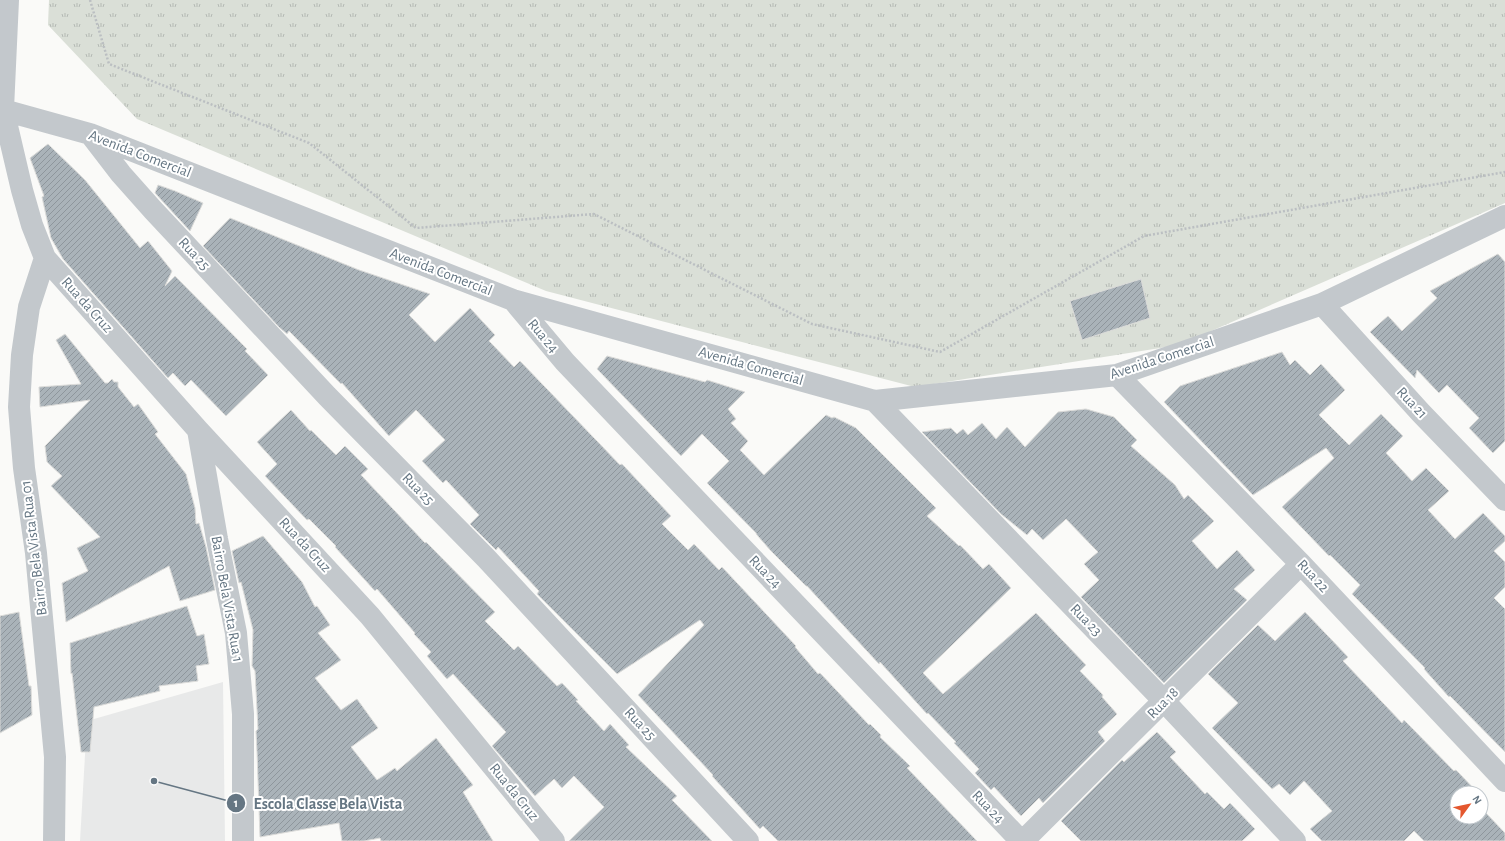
<svg xmlns="http://www.w3.org/2000/svg" width="1505" height="841" viewBox="0 0 1505 841" font-family="'Alegreya Sans',sans-serif">
<defs>
<pattern id="park-tufts" width="24" height="20" patternUnits="userSpaceOnUse"><rect width="24" height="20" fill="#dadfd7"/><path d="M3 7l-1-3M5 7V3M7 7l1-3M15 17l-1-3M17 17v-4M19 17l1-3" fill="none" stroke="#b4b9b4"/></pattern>
<pattern id="building-hatch" width="6" height="6" patternUnits="userSpaceOnUse"><rect width="6" height="6" fill="#aab3b9"/><path d="M-1 1l2-2M0 6l6-6M5 7l2-2" fill="none" stroke="#8e969c"/></pattern>
</defs>
<rect width="100%" height="100%" fill="#fafaf8"/>
<path fill="#e8e9e9" d="M223,682L225,841H80L87,721Z"/>
<path fill="url(#park-tufts)" d="M49,0H1505V203L1179,345L915,387L546,291L137,119L48,25Z"/>
<path fill="url(#building-hatch)" stroke="#dcdcda" d="M48,144L85,180L140,248L148,241L172,271L165,286L175,276L247,349L245,351L268,375L226,416L191,380L185,386L173,373L168,378L63,259L51,238L42,197L44,196L30,158Z
M158,185L175,191L203,203L190,231L155,193Z
M230,218L359,270L430,294L409,315L435,342L470,308L495,335L489,341L514,367L520,361L620,465L622,464L671,516L662,524L688,550L694,544L719,570L722,567L796,646L795,647L818,674L820,673L869,725L870,724L881,735L880,737L910,766L907,768L977,841H778L763,826L760,829L712,776L713,775L638,695L704,625L700,620L617,674L537,594L539,591L498,547L496,550L470,524L479,515L446,480L443,483L422,461L445,440L416,410L389,436L342,383L341,384L289,331L287,334L279,327L203,246Z
M1498,254L1505,262V441L1493,453L1469,428L1479,418L1447,385L1439,393L1417,370L1415,378L1370,332L1388,316L1402,331L1437,298L1430,291Z
M1141,279L1150,318L1082,340L1070,301Z
M65,334L105,383H108L112,379L114,382H118V387L134,407L138,404L158,432L155,434L186,474L195,508L196,524L199,523L206,547L215,590L180,601L169,566L66,622L62,583L88,571L77,548L100,537L51,486L62,476L47,462L45,446L90,400L40,407L39,387L81,384L56,340Z
M1282,352L1290,365L1295,360L1310,375L1321,364L1345,390L1319,415L1349,445L1381,414L1403,436L1386,453L1412,481L1426,468L1449,491L1428,510L1455,539L1483,513L1505,536V541L1494,551L1505,562V587L1494,598L1505,609V752L1450,696L1449,697L1424,669L1425,668L1352,594L1360,585L1330,555L1329,556L1282,507L1334,458L1326,448L1253,495L1164,402L1180,386Z
M607,356L705,382L707,380L745,392L728,409L736,419L731,423L748,441L740,450L764,475L826,415L832,418L834,417L856,428L936,508L927,516L959,546L960,545L983,569L989,564L1011,588L923,673L943,694L1036,613L1086,665L1080,671L1103,695L1102,697L1117,714L1098,732L1105,741L1043,803L1039,798L1021,816L994,787L991,790L975,773L979,769L954,743L956,742L928,713L927,714L880,662L879,664L807,586H806L771,551L757,535L756,533L707,483L729,461L702,434L681,456L597,369Z
M1086,409L1114,417L1137,440L1131,446L1175,485L1184,499L1188,495L1214,521L1192,541L1217,569L1237,550L1255,570L1234,589L1247,600L1164,683L1081,597L1099,580L1084,564L1098,552L1066,519L1043,540L1032,529L1027,535L1001,514L922,432L951,428L957,434L963,429L968,435L982,423L996,439L1007,427L1025,447L1058,412Z
M291,410L310,431L311,430L336,455L345,446L368,469L361,475L425,543L426,542L495,612L485,621L514,650L518,646L557,686L562,683L578,700L576,701L604,731L610,724L629,745L626,747L677,796L672,800L712,841H569L604,807L574,776L562,788L554,779L535,796L492,746L506,732L453,674L447,679L427,656L431,652L414,634L415,633L377,589L375,591L335,547L336,546L309,519L307,520L265,476L277,464L257,442Z
M263,536L302,582L315,607L317,606L330,625L318,633L341,660L315,678L341,710L357,699L378,728L351,747L377,780L395,768L397,771L436,738L473,785L463,792L493,841H381L380,838L364,841H342L339,823L260,837L257,752L256,731L258,729L255,671L252,666L253,630L241,582L239,583L232,551Z
M187,606L197,636L204,634L209,664L196,666L198,681L159,686L160,691L94,707L90,752H81L72,673L71,674L70,643Z
M19,612L29,686H31L32,715L0,733V616Z
M1305,612L1348,657L1343,661L1402,723L1404,720L1454,771L1456,770L1478,793H1457V817H1481V796L1487,802V810L1485,812L1505,833V841H1424L1414,831L1404,841H1322L1310,829L1332,811L1304,781L1290,795L1279,784L1272,789L1212,728L1238,703L1208,674L1258,625L1275,641Z
M1157,732L1176,752L1170,757L1205,794L1207,792L1224,809L1230,803L1255,829L1242,841H1081L1061,821L1122,760L1124,762Z"/>
<g fill="none" stroke-linecap="round" stroke-linejoin="round">
<path stroke="#bbbfc2" stroke-width="2.5" stroke-dasharray="2 2" stroke-linecap="butt" d="M90,0L109,64L309,143L416,228L594,214L812,324L940,352L1144,236L1505,172"/>
<path stroke="#c3c8cc" stroke-width="22" d="M8,0L3,109L22,190L32,225L45,258L198,430L370,616L554,841
M0,109L90,134L513,300L875,401L1117,375L1322,304L1505,216
M91,135L121,174L153,210L327,396L486,558L748,841
M45,258L29,307L22,355L19,407L24,468L36,553L55,757L54,841
M513,300L565,362L1021,841
M1322,304L1421,413L1505,500
M1117,375L1301,564L1505,781
M875,401L1164,701L1295,841
M198,430L217,539L236,633L243,714V841
M1023,841L1301,564"/>
</g>
<g text-anchor="middle" dominant-baseline="central" stroke-width="4" stroke-linejoin="round" paint-order="stroke">
<g font-size="15" fill="#657683" stroke="#fff">
<text transform="translate(140 154) rotate(21)">Avenida Comercial</text>
<text transform="translate(194 254) rotate(47)">Rua 25</text>
<text transform="translate(441 272) rotate(21)">Avenida Comercial</text>
<text transform="translate(87 305) rotate(48)">Rua da Cruz</text>
<text transform="translate(543 336) rotate(50)">Rua 24</text>
<text transform="translate(1162 358) rotate(-18)">Avenida Comercial</text>
<text transform="translate(751 366) rotate(16)">Avenida Comercial</text>
<text transform="translate(1412 403) rotate(47)">Rua 21</text>
<text transform="translate(418 489) rotate(46)">Rua 25</text>
<text transform="translate(305 545) rotate(47)">Rua da Cruz</text>
<text transform="translate(34 548) rotate(-97)">Bairro Bela Vista Rua 01</text>
<text transform="translate(765 572) rotate(46)">Rua 24</text>
<text transform="translate(1313 576) rotate(47)">Rua 22</text>
<text transform="translate(227 599) rotate(80)">Bairro Bela Vista Rua 1</text>
<text transform="translate(1086 620) rotate(46)">Rua 23</text>
<text transform="translate(1163 703) rotate(-45)">Rua 18</text>
<text transform="translate(640 724) rotate(47)">Rua 25</text>
<text transform="translate(514 792) rotate(51)">Rua da Cruz</text>
<text transform="translate(988 807) rotate(46)">Rua 24</text>
</g>
</g>
<path fill="none" stroke="#657683" stroke-width="1.5" d="M154 781L236 803"/>
<g fill="#657683" stroke="#fff" stroke-width="1.5">
<circle cx="154" cy="781" r="4"/>
<circle cx="236" cy="803" r="10"/>
</g>
<g font-size="12" text-anchor="middle" font-weight="bold" fill="#fff">
<text x="236" y="807">1</text>
</g>
<g font-size="16" text-anchor="middle" font-weight="bold" fill="#657683" stroke="#fff" stroke-width="4" stroke-linejoin="round" paint-order="stroke">
<text x="328" y="809">Escola Classe Bela Vista</text>
</g>
<g transform="translate(1469 805) rotate(57)"><circle r="19" fill="#ffffff" stroke="#c1c8cd"/>
<path d="M0-3L7 15L0 10L-7 15Z" fill="#e4572e"/>
<text y="-6" font-size="11" font-weight="bold" text-anchor="middle" fill="#657683">N</text>
</g>
</svg>
